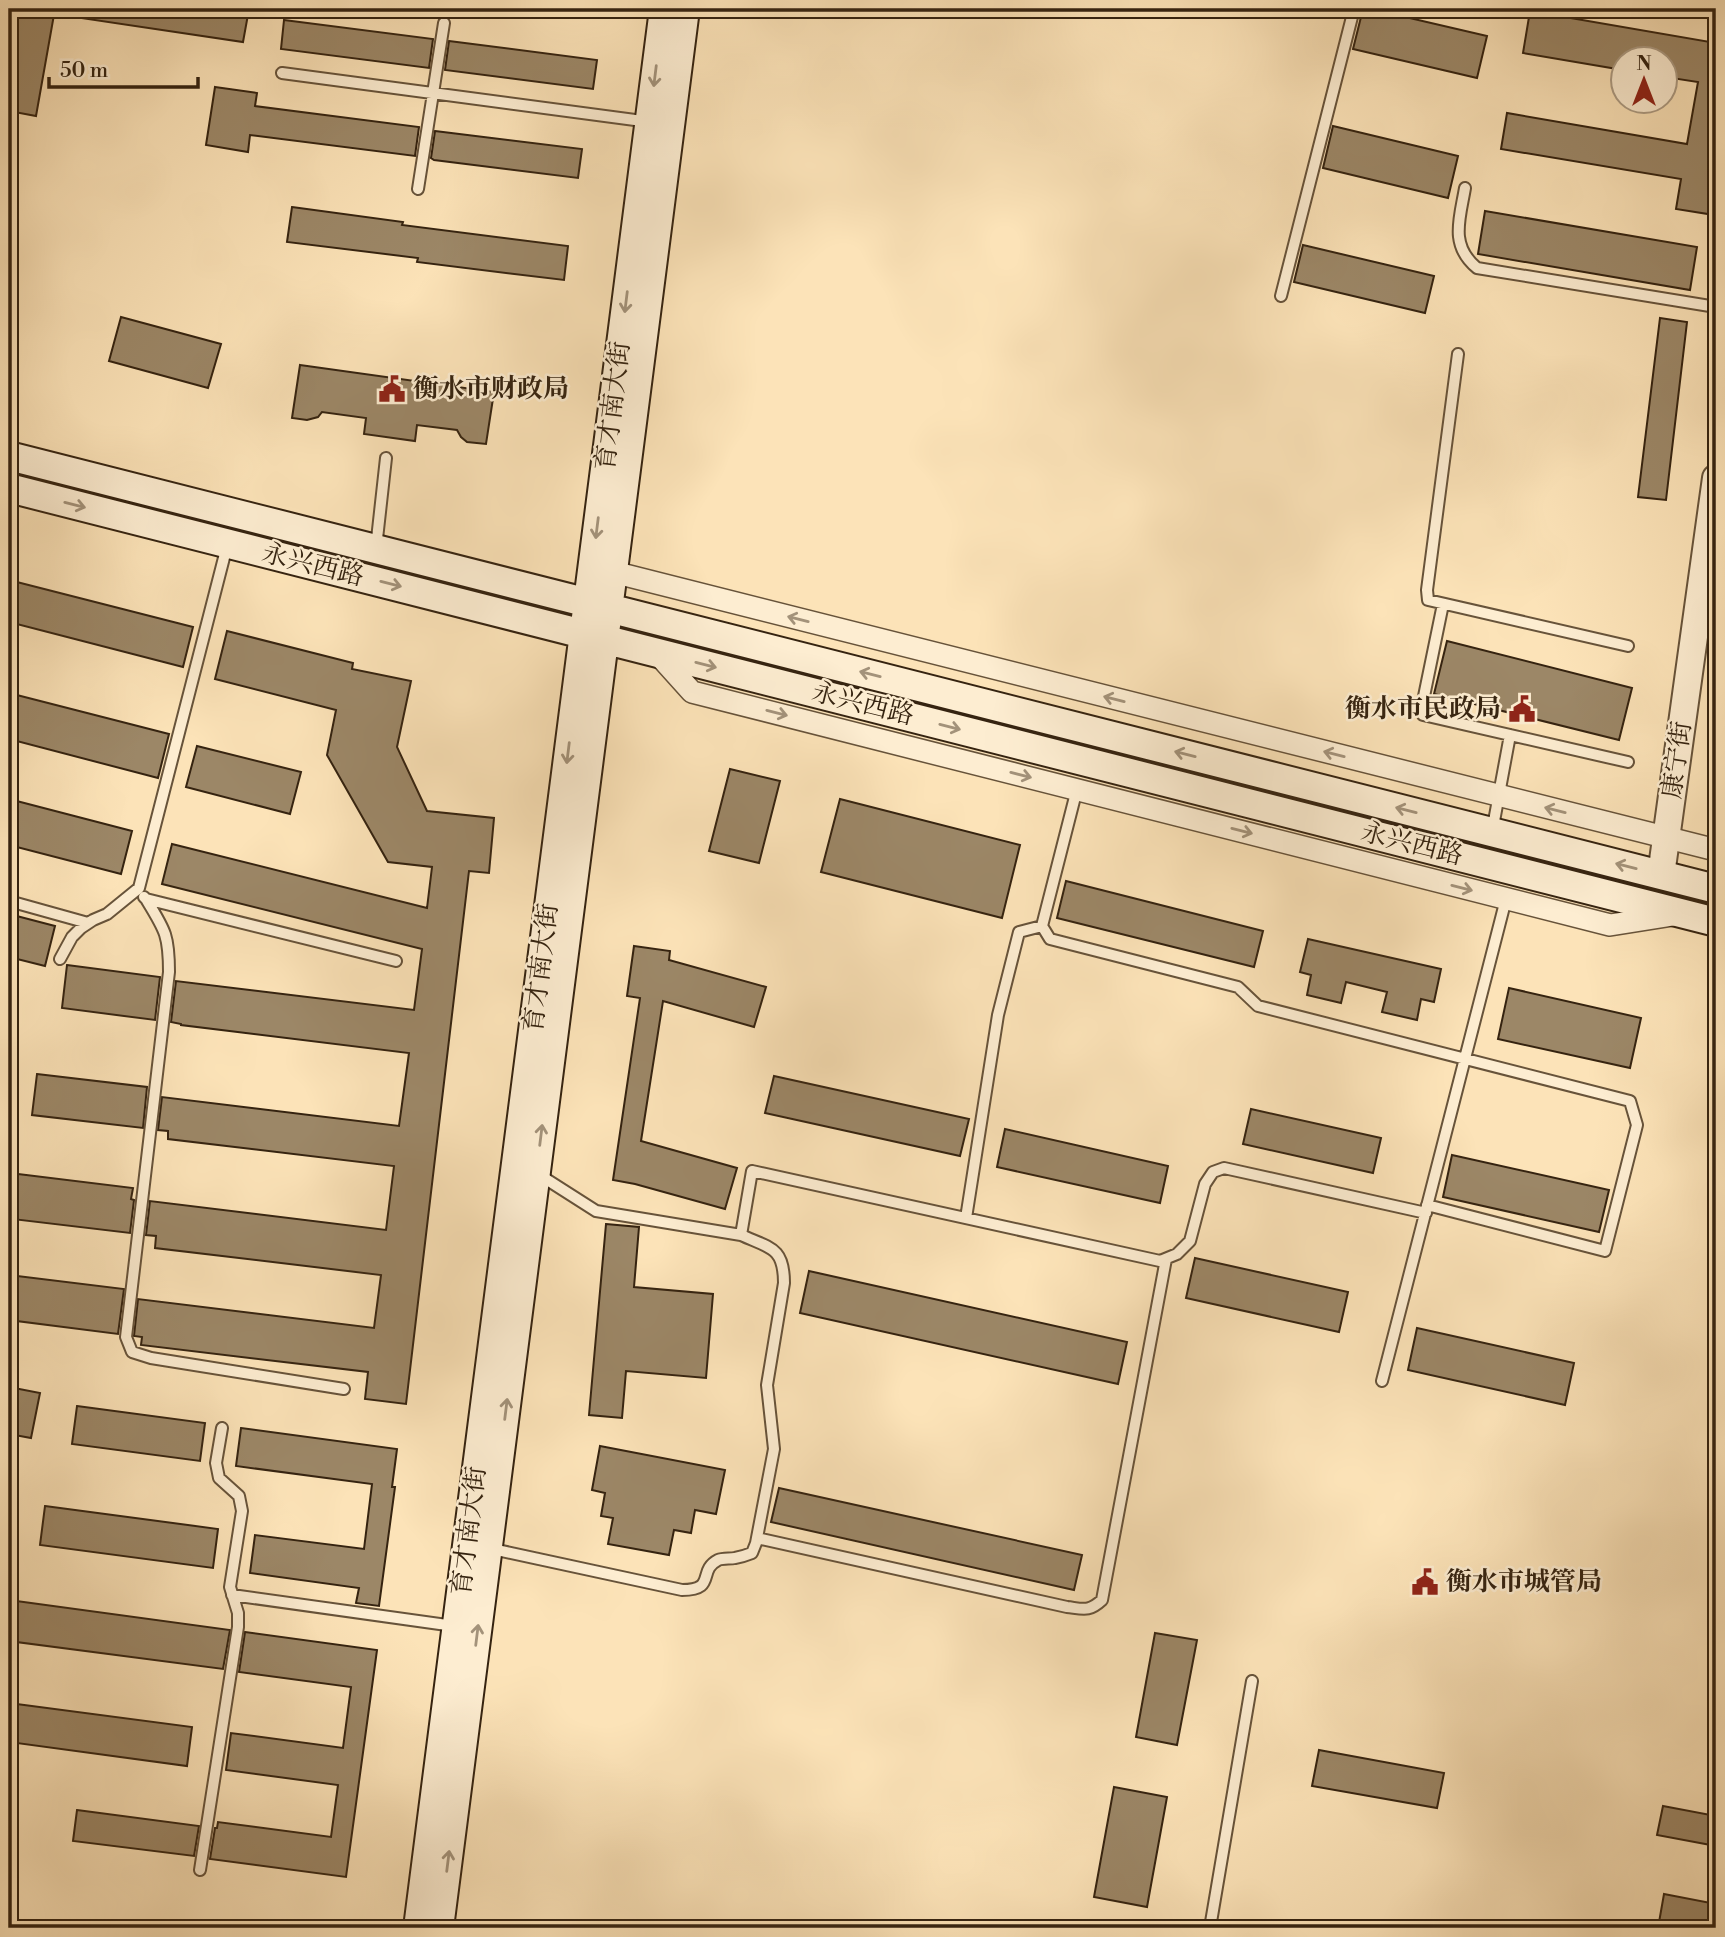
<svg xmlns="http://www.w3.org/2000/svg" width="1725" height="1937" viewBox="0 0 1725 1937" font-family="'Libre Bodoni','Noto Serif SC',serif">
<rect width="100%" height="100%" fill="#fce3b8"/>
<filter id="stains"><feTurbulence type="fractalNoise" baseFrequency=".00286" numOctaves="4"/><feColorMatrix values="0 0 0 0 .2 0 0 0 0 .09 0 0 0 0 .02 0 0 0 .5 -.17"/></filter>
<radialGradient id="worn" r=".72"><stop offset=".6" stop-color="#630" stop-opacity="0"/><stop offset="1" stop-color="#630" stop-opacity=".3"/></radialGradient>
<path fill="#9c8767" stroke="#352310" stroke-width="2" d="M9,9H55L36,116L9,111Z
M82,9H249L243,42L81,18Z
M1363,9H1371L1487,36L1477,78L1353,49Z
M1530,11L1716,43V168L1708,214L1676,209L1681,179L1501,149L1507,113L1687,144L1698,82L1665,77V60H1623V70L1523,53Z
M284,20L433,39L429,68L281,49Z
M449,41L597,60L593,89L445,70Z
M215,87L257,93L255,106L419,127L415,156L250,135L248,152L206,145Z
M1333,126L1458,156L1448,198L1323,168Z
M435,131L582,149L578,178L434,160L431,158Z
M292,207L403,222L402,225L568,246L564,280L417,262L418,258L287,242Z
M1485,211L1697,247L1690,290L1478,254Z
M1303,245L1434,276L1425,313L1294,282Z
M121,317L221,344L208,388L109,361Z
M1660,318L1687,322L1666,500L1638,497Z
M300,365L494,392L486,444L467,442L461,437L457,430L417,425L415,441L364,434L366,418L322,412L318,417L307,420L292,418Z
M9,580L193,627L183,667L9,622Z
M227,631L353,663L352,669L411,681L397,747L427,811L494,818L489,873L469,871L406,1404L365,1399L368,1372L141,1345L142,1337L134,1336L138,1299L374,1328L381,1275L155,1248L156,1236L146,1235L150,1201L386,1230L394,1166L168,1139V1131L158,1130L162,1097L399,1126L409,1053L181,1025V1024L171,1022L176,981L414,1010L422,949L162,884L172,844L427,908L432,867L388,862L327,755L336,710L215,679Z
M1447,641L1632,688L1619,740L1434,694Z
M9,693L169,734L158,778L9,739Z
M197,746L301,772L290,814L186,787Z
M730,769L780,781L759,863L709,851Z
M9,799L132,831L121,874L9,845Z
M840,799L1020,845L1002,918L821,872Z
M1066,881L1263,931L1254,967L1057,918Z
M9,914L55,926L45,966L9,957Z
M1308,939L1441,969L1434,1002L1421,999L1417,1020L1382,1012L1387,992L1346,982L1341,1003L1307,995L1311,975L1300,972Z
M634,946L670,951L669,960L766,987L754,1027L663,1001L641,1141L737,1168L725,1209L635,1184L613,1180L640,998L627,996Z
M67,965L160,977L155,1020L62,1008Z
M1509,988L1641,1018L1630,1068L1498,1039Z
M37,1074L147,1087L143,1128L32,1115Z
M774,1076L969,1119L960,1156L765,1113Z
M1251,1109L1381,1138L1373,1173L1243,1144Z
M1005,1129L1168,1166L1160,1203L997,1167Z
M1452,1155L1609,1190L1599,1232L1443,1197Z
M18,1174L133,1188L131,1199L134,1200L130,1233L12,1219Z
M606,1224L639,1227L634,1287L713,1294L706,1378L626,1371L622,1418L589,1415Z
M1195,1258L1348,1292L1339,1332L1186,1298Z
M809,1271L1127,1342L1118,1384L800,1313Z
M9,1275L124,1289L118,1334L9,1320Z
M1417,1328L1574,1363L1565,1405L1408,1370Z
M9,1387L40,1393L31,1438L9,1434Z
M77,1406L205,1423L200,1461L72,1444Z
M241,1428L397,1449L392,1487H395L379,1606L356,1603L359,1588L250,1573L255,1535L364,1549L372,1484L236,1466Z
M600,1446L725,1470L716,1514L695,1510L691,1533L674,1530L669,1555L608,1544L613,1518L601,1516L605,1493L592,1490Z
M779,1488L1082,1555L1074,1590L771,1522Z
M45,1506L218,1529L213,1568L40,1545Z
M9,1600L230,1630L223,1669L9,1641Z
M245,1632L377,1650L346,1877L210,1859L215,1828H217L218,1822L331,1837L338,1785L226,1770L231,1733L343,1748L351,1687L239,1672Z
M1155,1633L1197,1640L1177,1745L1136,1737Z
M9,1703L192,1727L187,1766L9,1742Z
M1319,1750L1444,1773L1437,1808L1312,1786Z
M1114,1787L1167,1797L1147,1907L1094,1897Z
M1663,1806L1716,1816V1846L1657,1835Z
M77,1810L199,1826L194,1856L73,1841Z
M1664,1894L1716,1904V1928H1658Z"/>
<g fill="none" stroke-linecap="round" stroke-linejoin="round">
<defs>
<path id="service" d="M282,73L650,122
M1465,188C1460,218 1449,245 1477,268L1716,307
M418,189L444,23
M1281,296L1354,9
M1458,354L1427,590L1428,600L1628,646
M376,548L386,458
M1443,604L1422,706L1423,715L1628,762
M1492,832L1510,735
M144,897L146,899L396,961
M146,899C165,930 169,935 169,972L126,1337L132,1352L151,1358L344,1389
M9,901L88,923
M1042,926L1050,939L1238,987L1258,1006L1630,1101L1637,1125L1605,1251L1427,1205
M60,959L72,937L81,928L93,920L107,914L139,888L227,546
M538,1174L596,1211L741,1235L752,1171L1160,1261L1177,1254L1190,1241L1205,1184L1213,1172L1224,1168L1426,1213
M966,1218L998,1015L1019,932L1042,926L1077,789
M1382,1381L1506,899
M757,1538L1067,1607C1084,1609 1089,1612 1102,1600L1166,1259
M488,1548L682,1590C717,1590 697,1571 718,1560C723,1558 730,1559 735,1558C741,1557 747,1555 752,1553L756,1543L774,1449L767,1385L784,1283C784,1247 770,1248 741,1235
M232,1595L454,1626
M200,1870L238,1627V1613L230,1587L242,1511L239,1496L219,1478L216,1463L222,1428
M1210,1928L1252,1681"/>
<path id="minor" d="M613,572L1716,850
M656,652L692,692L1610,925L1673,915"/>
<path id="tertiary" d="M1661,875L1716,478"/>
<path id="secondary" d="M9,456L1716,889
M9,488L1716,922
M418,1928L664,9
M439,1928L685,9"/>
</defs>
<use href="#service" stroke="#67533a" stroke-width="14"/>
<use href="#minor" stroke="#67533a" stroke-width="24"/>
<use href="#tertiary" stroke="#67533a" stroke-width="30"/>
<use href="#secondary" stroke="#352310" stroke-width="32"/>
<use href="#service" stroke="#fdedd1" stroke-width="10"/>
<use href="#minor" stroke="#fdedd1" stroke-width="21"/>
<use href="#tertiary" stroke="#fdedd1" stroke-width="26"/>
<use href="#secondary" stroke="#fdedd1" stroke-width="28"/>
</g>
<defs><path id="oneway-shaft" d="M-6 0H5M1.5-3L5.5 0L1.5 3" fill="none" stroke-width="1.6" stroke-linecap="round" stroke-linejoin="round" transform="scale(1.75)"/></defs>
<g stroke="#a3927a">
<use href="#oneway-shaft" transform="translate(655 76) rotate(97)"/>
<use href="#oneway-shaft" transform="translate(626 302) rotate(97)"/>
<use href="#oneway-shaft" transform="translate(75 505) rotate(14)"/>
<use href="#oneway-shaft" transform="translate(597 528) rotate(97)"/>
<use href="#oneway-shaft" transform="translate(391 584) rotate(14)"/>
<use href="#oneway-shaft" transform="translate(798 619) rotate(-166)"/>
<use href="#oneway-shaft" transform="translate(706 665) rotate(14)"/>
<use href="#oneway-shaft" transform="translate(870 674) rotate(-166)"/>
<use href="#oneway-shaft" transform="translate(1114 699) rotate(-166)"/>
<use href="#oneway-shaft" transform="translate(777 713) rotate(14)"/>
<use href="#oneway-shaft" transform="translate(950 727) rotate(14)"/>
<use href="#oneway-shaft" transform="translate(568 753) rotate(97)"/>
<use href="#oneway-shaft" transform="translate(1185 754) rotate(-166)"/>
<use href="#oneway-shaft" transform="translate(1334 754) rotate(-166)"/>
<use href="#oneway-shaft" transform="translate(1021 775) rotate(14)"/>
<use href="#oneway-shaft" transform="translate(1406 810) rotate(-166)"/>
<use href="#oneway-shaft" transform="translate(1555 810) rotate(-166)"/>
<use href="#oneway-shaft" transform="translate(1242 831) rotate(14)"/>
<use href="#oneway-shaft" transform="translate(1626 866) rotate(-166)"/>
<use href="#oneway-shaft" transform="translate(1462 888) rotate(14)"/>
<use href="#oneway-shaft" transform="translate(541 1135) rotate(-83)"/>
<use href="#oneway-shaft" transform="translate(506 1409) rotate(-83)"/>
<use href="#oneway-shaft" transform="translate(477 1635) rotate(-83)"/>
<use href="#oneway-shaft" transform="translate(448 1861) rotate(-83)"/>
</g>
<defs>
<symbol id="civic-bare" viewBox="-9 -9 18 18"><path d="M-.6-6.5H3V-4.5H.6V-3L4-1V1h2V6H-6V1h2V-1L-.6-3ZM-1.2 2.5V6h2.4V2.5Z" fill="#8f2418" stroke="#fdedd1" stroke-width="2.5" paint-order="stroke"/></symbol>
</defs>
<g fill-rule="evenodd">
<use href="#civic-bare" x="373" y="370" width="38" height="38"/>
<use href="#civic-bare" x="1503" y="690" width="38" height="38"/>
<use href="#civic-bare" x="1406" y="1563" width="38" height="38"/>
</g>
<g text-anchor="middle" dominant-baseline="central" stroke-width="5" stroke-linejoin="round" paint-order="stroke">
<g font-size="26" font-weight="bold" fill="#352310" stroke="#fdedd1" text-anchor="start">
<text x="413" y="389">衡水市财政局</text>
<text x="1501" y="709" text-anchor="end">衡水市民政局</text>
<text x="1446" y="1582">衡水市城管局</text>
</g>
<g font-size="26" fill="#352310" stroke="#fdedd1">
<text transform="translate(613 406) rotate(-83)">育才南大街</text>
<text transform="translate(313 565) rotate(14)">永兴西路</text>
<text transform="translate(863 704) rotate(14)">永兴西路</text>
<text transform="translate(1677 760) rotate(-82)">康宁街</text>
<text transform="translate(1412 844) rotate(14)">永兴西路</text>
<text transform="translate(541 968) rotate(-83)">育才南大街</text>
<text transform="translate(469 1531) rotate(-83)">育才南大街</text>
</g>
</g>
<rect width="1725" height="1937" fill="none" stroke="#fce3b8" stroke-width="35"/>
<rect x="10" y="10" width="1704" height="1916" fill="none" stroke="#352310" stroke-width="3.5"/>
<rect x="18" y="18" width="1690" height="1902" fill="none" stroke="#352310" stroke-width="2"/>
<g transform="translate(1644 80)"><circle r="33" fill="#fdedd1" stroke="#ad9c84" stroke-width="2"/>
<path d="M0-5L12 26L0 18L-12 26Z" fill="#8f2418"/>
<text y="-10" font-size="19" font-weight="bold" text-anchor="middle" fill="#352310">N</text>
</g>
<path d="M49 77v10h149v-10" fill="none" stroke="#352310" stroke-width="3.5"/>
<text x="60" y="77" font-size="21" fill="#352310" stroke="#fdedd1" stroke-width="5" paint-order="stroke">50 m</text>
<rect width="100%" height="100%" filter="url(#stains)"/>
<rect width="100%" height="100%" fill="url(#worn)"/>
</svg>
